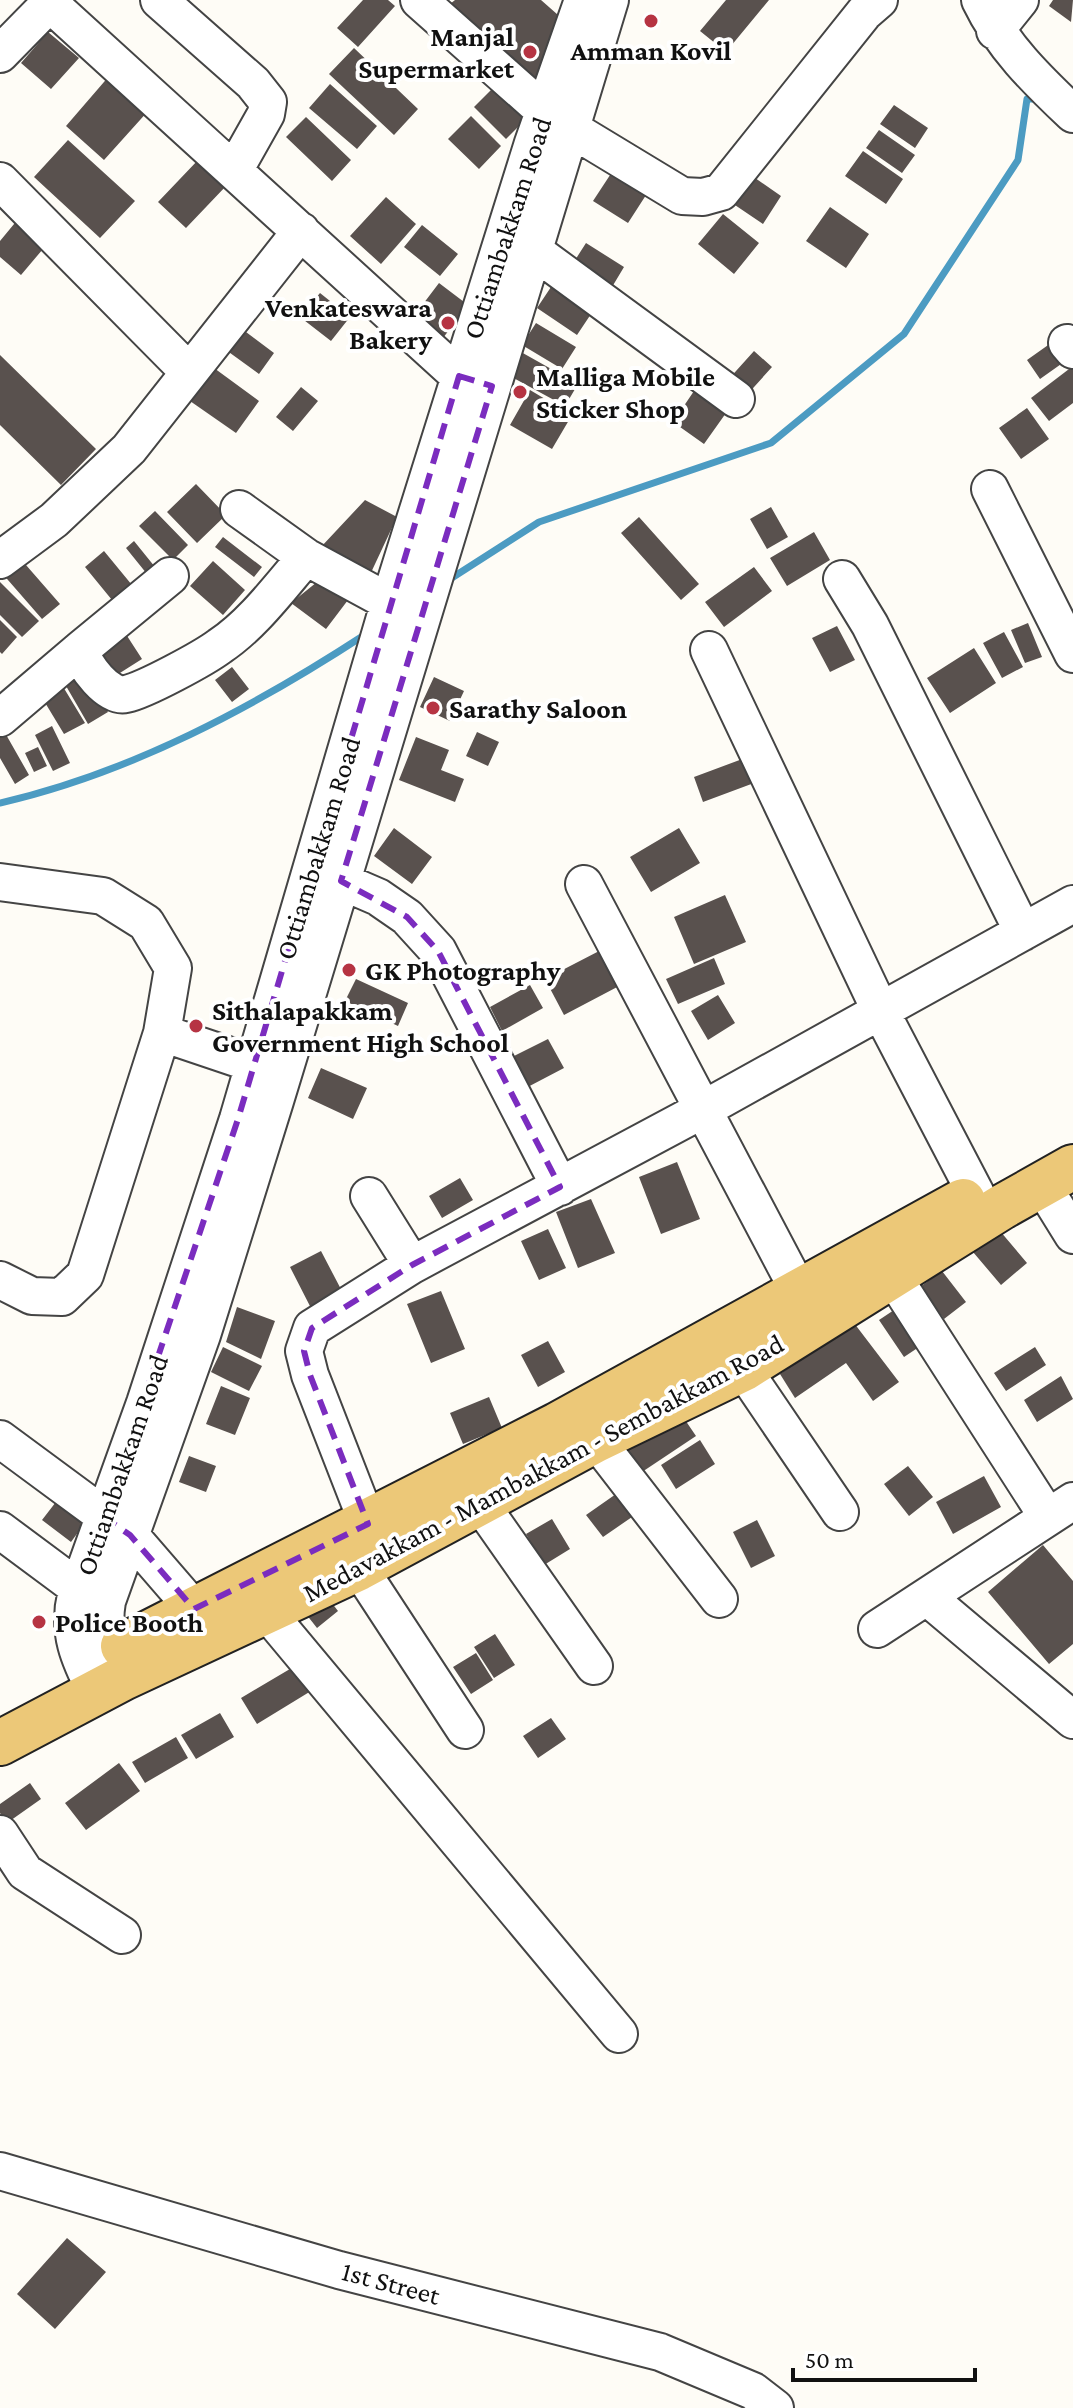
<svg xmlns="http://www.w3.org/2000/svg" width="1073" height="2408" viewBox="0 0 1073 2408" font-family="'Crimson Pro',serif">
<rect width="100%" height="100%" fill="#fefcf6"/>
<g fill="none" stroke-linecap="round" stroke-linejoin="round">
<path stroke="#4c9bc2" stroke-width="7" d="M447,581L539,522L771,443L904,334L1018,160L1027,99H1039
M0,803C131,773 254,707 366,634"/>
</g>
<path fill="#59514e" d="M363,0H388L395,6L358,47L337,28Z
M455,0H541L566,22L539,83L450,4Z
M726,0H769L726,52L700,31Z
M1053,0H1073L1071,22L1049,6Z
M48,32L79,58L51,89L21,63Z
M354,48L418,109L394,135L329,74Z
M110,75L149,110L104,160L66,126Z
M330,84L377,126L357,149L309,108Z
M493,88L525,120L506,139L474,107Z
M894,105L928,128L915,148L880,124Z
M471,116L501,146L479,169L448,139Z
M306,117L351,160L332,181L286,137Z
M879,130L915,155L902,173L866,148Z
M68,140L135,201L100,238L34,177Z
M863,151L903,179L886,204L845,176Z
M199,159L227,185L186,228L158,202Z
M614,169L648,192L628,223L593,201Z
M748,173L781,196L763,224L729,201Z
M386,197L416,224L381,264L350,236Z
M830,207L869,234L846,268L806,241Z
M723,214L759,243L734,274L698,244Z
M19,218L48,243L21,275L0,257V241Z
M422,225L458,254L440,276L404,247Z
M586,243L624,267L609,292L570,268Z
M439,283L468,305L443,338L414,316Z
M553,284L593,311L577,335L537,308Z
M320,293L350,317L331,341L300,317Z
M536,323L576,347L562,369L522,345Z
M242,329L274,353L259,374L226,350Z
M1051,343L1064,362L1040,379L1027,360Z
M754,351L772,367L745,397L727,381Z
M521,352L578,384L565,406L508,375Z
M0,355L96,449L61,485L0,425Z
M1073,366V403L1049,421L1031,398Z
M214,368L259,401L236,433L190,401Z
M301,387L318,401L293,431L276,417Z
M530,390L572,415L552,449L510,425Z
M694,391L726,413L704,444L673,422Z
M1027,408L1049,439L1021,459L999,428Z
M196,484L226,515L197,543L167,512Z
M365,500L397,517L368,579L321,547Z
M771,507L788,537L767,549L750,519Z
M155,511L188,545L173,560L139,526Z
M639,517L699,584L681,600L621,533Z
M814,532L830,560L787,586L770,558Z
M223,537L262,567L254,577L215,547Z
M134,541L155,567L147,574L126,548Z
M104,551L141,596L121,611L85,567Z
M19,557L60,604L42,619L1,572Z
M213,561L245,590L223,615L190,586Z
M754,567L772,591L724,627L705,602Z
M0,582L39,621L22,637L0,615Z
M317,582L348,600L326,629L291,603Z
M0,620L17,637L2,654L0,652Z
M1028,623L1042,657L1025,663L1011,630Z
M120,625L142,659L112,678L90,644Z
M837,626L855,660L830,672L812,638Z
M1004,632L1023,667L1002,678L983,643Z
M974,648L996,683L950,713L927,678Z
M82,667L108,712L88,724L62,679Z
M232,667L249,689L232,702L215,680Z
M434,677L464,691L450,721L420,707Z
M62,685L85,723L64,734L41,696Z
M0,724L29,775L15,784L0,758Z
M52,726L70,763L53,771L35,735Z
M477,732L499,742L488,766L466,756Z
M416,737L449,750L441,770L464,779L455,802L399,780Z
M38,747L47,766L34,772L25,753Z
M745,758L754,783L703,802L694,777Z
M394,828L432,857L412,884L374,856Z
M679,828L700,863L651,892L630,857Z
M725,895L746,942L694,964L674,917Z
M603,949L621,985L564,1015L545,979Z
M714,958L725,984L678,1004L666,979Z
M356,979L408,1003L398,1026L345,1001Z
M530,985L543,1008L502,1031L490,1007Z
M718,995L735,1023L708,1040L691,1011Z
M548,1039L564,1068L522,1090L506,1060Z
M321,1068L367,1088L353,1119L308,1098Z
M677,1162L700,1219L661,1234L639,1177Z
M460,1178L473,1200L442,1218L429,1196Z
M591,1199L615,1253L578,1268L556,1212Z
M548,1229L566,1268L539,1280L521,1241Z
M1000,1231L1027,1263L1001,1285L973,1252Z
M321,1251L344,1295L313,1312L290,1267Z
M942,1271L966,1302L944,1319L920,1287Z
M441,1291L465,1349L431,1363L407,1304Z
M900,1306L925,1343L904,1357L879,1320Z
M237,1307L275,1321L261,1359L226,1342Z
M854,1323L899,1382L873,1401L846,1363L795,1398L780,1374Z
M548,1341L565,1372L538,1387L521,1355Z
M223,1347L262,1366L249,1391L211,1372Z
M1035,1347L1046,1365L1006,1391L994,1373Z
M1061,1376L1073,1399L1037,1422L1024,1400Z
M221,1386L250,1398L235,1435L206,1424Z
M489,1397L502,1428L463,1444L450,1413Z
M679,1411L696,1436L639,1474L623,1449Z
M700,1440L715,1464L676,1489L661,1465Z
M189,1456L216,1466L206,1492L179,1482Z
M908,1466L933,1497L909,1516L884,1484Z
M984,1476L1001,1507L953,1534L936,1502Z
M616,1494L632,1517L603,1537L586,1515Z
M59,1498L87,1520L71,1542L42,1520Z
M552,1519L570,1549L544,1565L526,1534Z
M757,1520L775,1556L751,1568L733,1532Z
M1043,1545L1073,1581V1644L1049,1664L988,1592Z
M328,1598L338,1611L317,1628L306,1614Z
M495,1634L515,1665L494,1678L474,1647Z
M476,1653L493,1680L471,1694L453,1667Z
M295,1666L311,1691L257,1724L241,1698Z
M220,1713L234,1737L196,1759L181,1735Z
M551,1718L566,1739L538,1758L523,1736Z
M176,1737L188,1758L145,1783L132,1762Z
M119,1763L140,1791L86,1830L65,1803Z
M30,1783L41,1799L7,1823L0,1813V1804Z
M67,2238L106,2272L55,2329L17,2294Z"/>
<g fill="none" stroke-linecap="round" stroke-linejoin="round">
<defs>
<path id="minor" d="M46,0L459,376L478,382
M159,0L253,83L268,102L266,114L235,169
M419,0L544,111
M980,0C1002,46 1036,79 1073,114
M995,31L1020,0
M0,54L53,0
M573,130L682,196L703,197L721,192L864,13L879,0
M0,181L188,371
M534,251L736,399
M1067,343L1073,350
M990,489L1073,654
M239,509L306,557L389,602
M0,560L54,520L129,449L301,231
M842,579L870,625L1023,932
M80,650L170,576
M709,650L881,1012L976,1194
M0,718L80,650C84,666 108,698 126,694C145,690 204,658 220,646C253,624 280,587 306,557
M341,881L378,897L407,917L438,951L560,1187
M0,882L103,896L146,923L173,968L162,1033L254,1064
M584,884L811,1314
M1042,1185L1073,1235
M369,1196L412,1265
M894,1278L1047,1516
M0,1280L32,1296L62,1297L85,1275L162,1033
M743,1369L840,1512
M0,1439L130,1535L194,1609
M596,1440L719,1599
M479,1502L594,1666
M368,1524L310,1375L304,1351L312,1328L412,1265L704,1109L1073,904
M0,1530L78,1588
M359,1568L465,1730
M927,1597L1073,1720
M266,1611L619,2034
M877,1629L1073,1501
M122,1677C108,1650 102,1631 107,1601L202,1335L275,1101L610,0
M96,1692C79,1659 67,1632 76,1595L145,1403L238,1119L393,590L533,143L583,0
M0,1834L25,1872L122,1935
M0,2171L339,2270L660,2352L753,2391L775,2408"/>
<path id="major" d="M123,1646L557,1425L963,1201
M0,1743L123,1678L359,1568L596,1440L743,1369L1002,1207L1073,1167"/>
</defs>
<use href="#minor" stroke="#444" stroke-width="40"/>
<use href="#major" stroke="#222" stroke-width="48"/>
<use href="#minor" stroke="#fff" stroke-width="36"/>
<use href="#major" stroke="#ecc878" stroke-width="44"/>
</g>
<path fill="none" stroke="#7b2cbf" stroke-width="6" stroke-dasharray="16 10" stroke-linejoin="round" d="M459,376L492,386L341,881L407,917L438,951L560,1187L412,1265L312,1328L304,1351L310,1375L368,1524L194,1609L130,1535L104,1517L238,1119Z"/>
<g fill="#b63443" stroke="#fff" stroke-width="3">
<circle cx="651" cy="21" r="8"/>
<circle cx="530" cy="52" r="8"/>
<circle cx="448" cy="323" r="8"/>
<circle cx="520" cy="392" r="8"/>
<circle cx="433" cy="708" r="8"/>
<circle cx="349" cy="970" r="8"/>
<circle cx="196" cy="1026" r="8"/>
<circle cx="39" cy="1622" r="8"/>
</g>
<g text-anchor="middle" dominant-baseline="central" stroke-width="8" stroke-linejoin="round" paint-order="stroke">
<g font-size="28" font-weight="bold" fill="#111" stroke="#fff" text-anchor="start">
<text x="514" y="36" text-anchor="end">Manjal<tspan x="514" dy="32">Supermarket</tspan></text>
<text x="651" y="50" text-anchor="middle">Amman Kovil</text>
<text x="432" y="307" text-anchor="end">Venkateswara<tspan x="432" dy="32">Bakery</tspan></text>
<text x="536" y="376">Malliga Mobile<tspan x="536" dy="32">Sticker Shop</tspan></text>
<text x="449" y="708">Sarathy Saloon</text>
<text x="365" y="970">GK Photography</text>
<text x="212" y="1010">Sithalapakkam<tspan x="212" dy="32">Government High School</tspan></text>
<text x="55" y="1622">Police Booth</text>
</g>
<g font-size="28" fill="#111" stroke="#fff">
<text transform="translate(507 228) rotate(-72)">Ottiambakkam Road</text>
<text transform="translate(318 848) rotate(-73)">Ottiambakkam Road</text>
<text transform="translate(122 1465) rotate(-71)">Ottiambakkam Road</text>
<text transform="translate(543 1468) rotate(-28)">Medavakkam - Mambakkam - Sembakkam Road</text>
<text transform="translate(391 2283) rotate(15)">1st Street</text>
</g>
</g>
<path d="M793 2368v12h182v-12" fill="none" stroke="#111111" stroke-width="4"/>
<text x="805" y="2368" font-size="24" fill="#111111" stroke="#ffffff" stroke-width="6" paint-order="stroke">50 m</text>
</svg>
